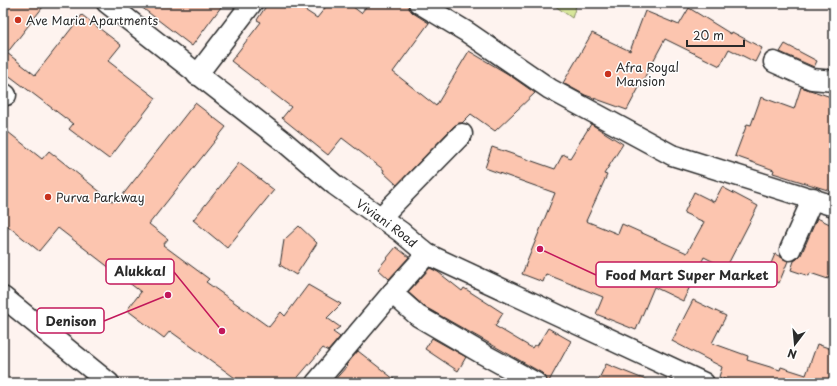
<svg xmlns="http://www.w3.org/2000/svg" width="837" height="386" viewBox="0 0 837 386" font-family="'Playpen Sans',sans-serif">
<rect width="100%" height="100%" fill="#fef3ef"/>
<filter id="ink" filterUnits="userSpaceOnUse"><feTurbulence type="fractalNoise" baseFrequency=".025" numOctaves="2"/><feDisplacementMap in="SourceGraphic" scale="8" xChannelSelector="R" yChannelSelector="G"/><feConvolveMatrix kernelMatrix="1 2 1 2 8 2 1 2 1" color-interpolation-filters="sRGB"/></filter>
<g filter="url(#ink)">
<path fill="#d7e69a" stroke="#818862" d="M551,3H577L572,18Z"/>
<path fill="#fcc5af" stroke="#2b2b2b" d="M3,3H46L7,53L35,75L82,15L121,45L108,61L156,98L109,159L69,129L73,124L3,71Z
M136,3H224L192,46Z
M268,3H294L317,18L329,3H348L361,13L369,3H408L409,8L413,13L429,23L393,72L436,106L469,51L508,74L535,93L495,131L471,114L462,123H459L454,126L397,185L383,172L384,170L342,138L328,155L282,118L291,107L231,61L261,22L257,20Z
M689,8L731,34L732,32L762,48L755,62L729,49L720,66L665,39L627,110L585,95L563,83L592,33L630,51L645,11L679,25Z
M785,44L817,61L814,67L780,52Z
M801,87L834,98V192L773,173L774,170L735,156L747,124L751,125L761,97L794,109Z
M195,103L226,127L149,224L168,239L163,245L209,279L206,282L269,327L281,312L285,316L308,285L341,304L327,318L340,327L333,332L340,337L328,351L323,348L293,383H242L170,331L164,338L127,310L141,292L58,228L39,251L3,222V128L42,159L49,151L113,202L116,199L118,201Z
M591,124L623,144L604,174L607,175L586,221L618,234L622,224L687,253L704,222L684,213L694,192L714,202L722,187L758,206L726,268L704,257L683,301L654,287L636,330L596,314L603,297L546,274L543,282L522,274L555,193L485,168L492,147L555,169L563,154L570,158Z
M239,163L274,190L227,248L193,220Z
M817,218L834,226V280L828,277V279L810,273L809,276L791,270L794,261L797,259L801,255Z
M299,226L317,243L296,275L280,265L284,240Z
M396,247L409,257L389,279L378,269Z
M775,254L788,261L779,283L765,278Z
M430,268L438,272L462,291L464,288L503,313L495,326L532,348L534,345L537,346L548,328L571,341L548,383L546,377L542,373L425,307L408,292Z
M693,300L726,316L712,343L748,356L747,360L780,370L781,367L806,375L817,344L834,350V367L828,383H737L719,377L722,367L672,341Z
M432,338L466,357L458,371L425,349Z
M358,351L399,383H332L347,366L346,365Z
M606,364L651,382V383H597Z"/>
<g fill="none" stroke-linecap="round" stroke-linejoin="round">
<defs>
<g id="street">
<path id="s1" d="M107,3L282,140L335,185L401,232L427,254L704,383"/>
<path d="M419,3L467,32L550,89L672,155L834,206"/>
<path d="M774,62L812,79L834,81"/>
<path d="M197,75L252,3"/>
<path d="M3,93L6,95"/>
<path d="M380,218L462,134"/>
<path d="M790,250L813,198"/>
<path d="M392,293L418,316L483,354L536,383"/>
<path d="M3,297L109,383"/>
<path d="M316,383L392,293L427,254"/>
</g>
</defs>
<use href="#street" stroke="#2b2b2b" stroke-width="23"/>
<use href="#street" stroke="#fff" stroke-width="20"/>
</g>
</g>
<g fill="#c8321e" stroke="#fff" stroke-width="1.5">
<circle cx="18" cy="20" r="4"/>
<circle cx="608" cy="74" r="4"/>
<circle cx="48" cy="197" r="4"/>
</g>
<g text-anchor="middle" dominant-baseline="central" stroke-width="3" stroke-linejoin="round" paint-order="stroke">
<g font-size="12" fill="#2b2b2b" stroke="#fff" text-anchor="start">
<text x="26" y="20">Ave Maria Apartments</text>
<text x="616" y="67">Afra Royal<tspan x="616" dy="14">Mansion</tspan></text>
<text x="56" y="197">Purva Parkway</text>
</g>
<g font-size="12" fill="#2b2b2b" stroke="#fff">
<text stroke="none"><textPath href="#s1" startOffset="356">Viviani Road</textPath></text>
</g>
</g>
<path fill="none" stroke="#c2185b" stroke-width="1.5" d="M222 331L174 272M540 249L596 275M168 295L104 321"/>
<g fill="#c2185b" stroke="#fff" stroke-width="1.5">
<circle cx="222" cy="331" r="4"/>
<circle cx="540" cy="249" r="4"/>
<circle cx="168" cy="295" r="4"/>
</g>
<g fill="#fff" stroke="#c2185b" stroke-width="1.5">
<rect x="106" y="259" width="68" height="25" rx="4"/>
<rect x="596" y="262" width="181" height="25" rx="4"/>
<rect x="37" y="308" width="67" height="25" rx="4"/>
</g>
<g font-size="13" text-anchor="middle" font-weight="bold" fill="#2b2b2b">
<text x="140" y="276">Alukkal</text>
<text x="687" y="280">Food Mart Super Market</text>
<text x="71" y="326">Denison</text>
</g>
<rect width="837" height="386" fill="none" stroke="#fff" stroke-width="16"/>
<rect x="8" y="8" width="821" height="370" fill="none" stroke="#2b2b2b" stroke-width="1.5" filter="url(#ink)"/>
<g transform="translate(795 344) rotate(196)" stroke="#ffffff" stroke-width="3" paint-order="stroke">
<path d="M0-3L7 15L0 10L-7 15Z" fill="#2b2b2b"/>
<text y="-6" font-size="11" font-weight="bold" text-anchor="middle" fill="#2b2b2b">N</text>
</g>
<path d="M687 40v6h57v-6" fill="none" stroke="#2b2b2b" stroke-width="2"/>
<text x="693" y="40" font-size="12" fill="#2b2b2b" stroke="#ffffff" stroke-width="3" paint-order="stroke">20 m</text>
</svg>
